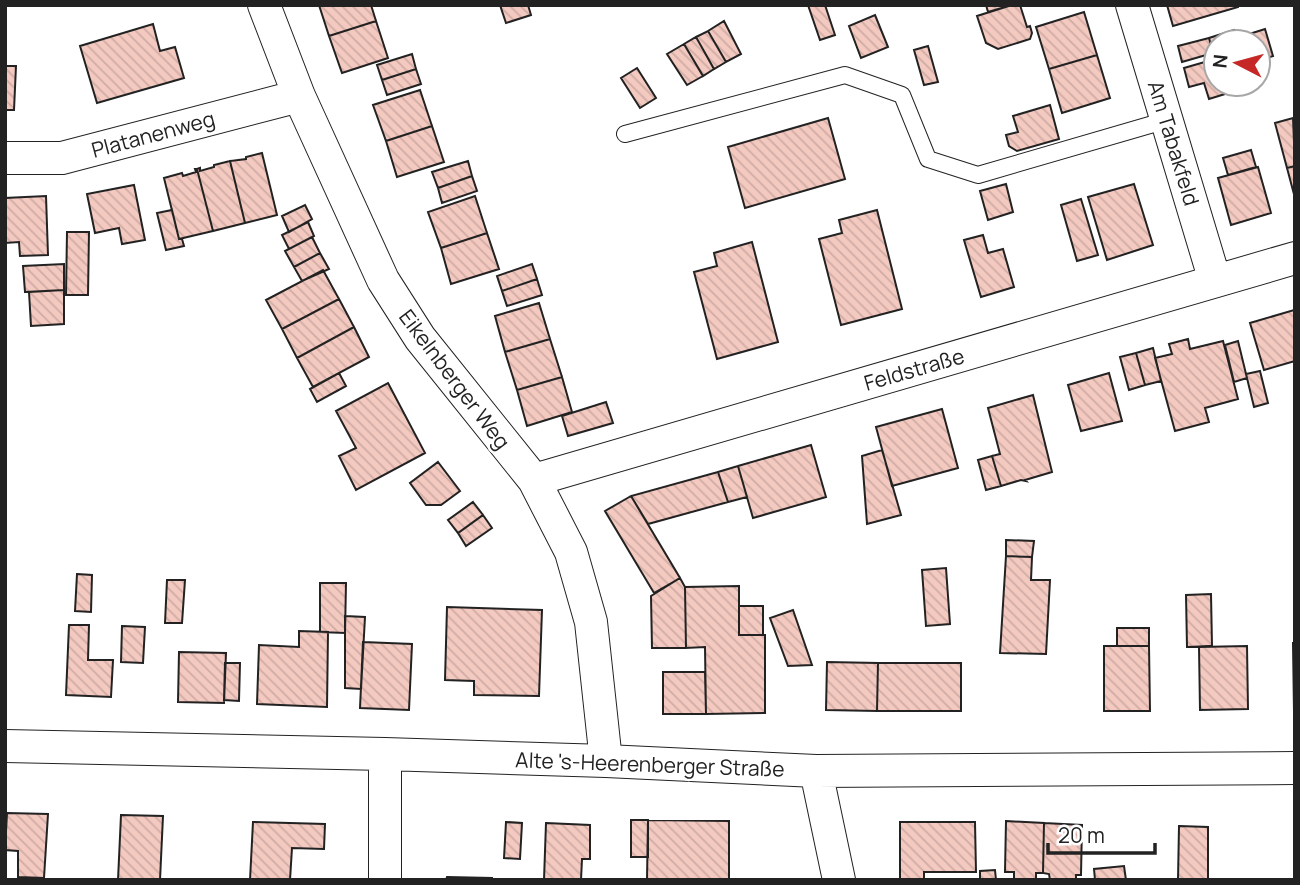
<svg xmlns="http://www.w3.org/2000/svg" width="1300" height="885" viewBox="0 0 1300 885" font-family="Manrope,sans-serif">
<defs>
<pattern id="building-back-hatch" width="6" height="6" patternUnits="userSpaceOnUse" patternTransform="scale(1.75)"><rect width="6" height="6" fill="#f3c9c0"/><path d="M-1 5l2 2M0 0l6 6M5-1l2 2" fill="none" stroke="#d0aca5"/></pattern>
</defs>
<rect width="100%" height="100%" fill="#fff"/>
<path fill="url(#building-back-hatch)" stroke="#222" stroke-width="2" d="M319,5H371L376,21L329,36Z
M500,5H528L531,15L506,23Z
M808,5H825L835,35L820,40Z
M986,5H1012L988,12Z
M1012,5H1020L1027,27L1030,26L1032,33L1030,39L998,49L986,43L977,16Z
M1167,5H1238V7L1173,26Z
M1084,12L1097,55L1049,69L1036,27Z
M875,15L888,47L861,58L849,26Z
M376,21L388,58L342,73L329,36Z
M724,21L741,54L726,62L708,31Z
M153,24L160,51L175,47L184,78L97,103L80,46Z
M1265,29L1273,56L1258,61V42H1245L1243,36Z
M1234,30L1238,42H1216V52L1213,53L1209,38Z
M708,31L726,62L714,69L696,37Z
M696,37L714,69L703,76L684,44Z
M1209,38L1213,53L1182,62L1178,46Z
M684,44L703,76L687,85L667,54Z
M928,46L938,82L924,85L914,50Z
M412,54L416,69L382,80L377,65Z
M1097,55L1110,98L1062,113L1049,69Z
M1215,59L1216,84H1222L1225,94L1209,99L1204,83L1189,87L1184,68Z
M5,66H16L14,110H5Z
M637,68L656,98L640,108L621,78Z
M416,69L421,84L387,95L382,80Z
M420,90L432,126L386,141L373,105Z
M1050,105L1059,139L1017,151L1009,146L1006,135L1018,132L1013,116Z
M828,118L845,179L745,208L728,147Z
M1293,118L1295,166L1287,168L1275,123Z
M432,126L444,162L397,177L386,141Z
M1251,150L1256,167L1228,175L1223,158Z
M262,153L277,215L245,223L230,161L246,159V157Z
M230,161L245,223L213,231L197,169L200,168V171L214,167V165Z
M468,161L472,176L438,188L432,172Z
M1295,166V198L1287,168Z
M1258,167L1271,213L1231,225L1218,178Z
M195,169H197L213,231L179,239L164,178L182,173L183,176L196,172Z
M472,176L477,191L442,203L438,188Z
M1006,184L1013,212L988,220L980,191Z
M1134,184L1153,245L1107,260L1088,197Z
M134,185L145,240L122,244L119,228L95,233L87,194Z
M46,196L48,255L20,256L19,242L5,243V198Z
M475,196L487,233L441,248L428,212Z
M1081,199L1098,255L1077,261L1061,205Z
M305,205L312,219L289,232L282,216Z
M172,210L179,239H182L184,246L166,250L157,213Z
M877,210L902,309L841,325L819,239L842,233L839,220Z
M308,222L314,236L289,249L282,235Z
M67,232H89L88,295H66Z
M487,233L499,269L451,284L441,248Z
M983,235L988,253L1003,249L1014,287L981,297L964,240Z
M312,237L320,253L294,267L285,251Z
M752,242L778,342L717,359L694,272L717,266L714,253Z
M320,253L329,269L302,281L294,267Z
M64,264V290L25,292L23,266Z
M532,264L537,279L502,291L497,276Z
M323,270L339,299L282,329L266,300Z
M537,279L542,295L507,306L502,291Z
M64,290V324L31,326L29,292Z
M339,299L354,327L297,358L282,329Z
M539,303L550,339L505,352L495,316Z
M1294,310L1295,361L1264,370L1250,323Z
M354,327L369,357L313,387L297,358Z
M550,339L562,377L517,390L505,352Z
M1188,339L1190,349L1223,341L1238,399L1205,408L1209,422L1175,431L1155,358L1172,354L1169,344Z
M1238,341L1247,378L1234,382L1225,345Z
M1153,348L1161,381L1145,385L1136,353Z
M1136,353L1145,385L1129,390L1120,357Z
M1260,371L1268,403L1254,407L1246,374Z
M339,373L346,386L317,402L310,389Z
M1109,373L1122,421L1081,431L1068,385Z
M562,377L572,412L527,426L517,390Z
M388,383L425,453L356,490L339,456L356,448L336,411Z
M1033,395L1052,472L1025,480L1026,481L1021,480L1001,486L992,456L1000,454L988,408Z
M606,402L613,423L568,436L562,416Z
M942,409L958,468L892,486L876,427Z
M811,445L826,497L753,518L738,466Z
M882,450L901,515L867,524L862,456Z
M992,456L1001,486L986,490L978,460Z
M438,462L460,491L441,505H426L410,483Z
M738,466L747,497L728,502L718,472Z
M718,472L728,502L648,524L631,496Z
M631,496L680,578L654,593L605,511Z
M473,502L483,515L458,533L448,520Z
M483,515L492,528L466,546L458,533Z
M1006,540L1034,541L1032,557L1006,556Z
M1006,556L1032,557L1031,580H1050L1046,654L1000,653Z
M946,568L950,624L926,626L922,570Z
M77,574L92,575L91,612L75,611Z
M680,578L685,587L686,648H652L651,596Z
M167,580H185L182,623H165Z
M320,583H346L345,633L320,632Z
M739,586V635H765V713L706,714L705,647L686,648L685,587Z
M1211,594L1212,646L1187,647L1186,595Z
M739,606H763V635H739Z
M447,607L542,610L539,696L474,695V681L445,680Z
M793,610L812,665L788,666L770,618Z
M345,616L365,617L361,689L345,688Z
M69,625H89L88,660H113L111,697L66,695Z
M122,626L145,627L143,663L121,662Z
M1117,628H1149V646H1117Z
M299,631L328,632L327,707L257,704L259,645L299,647Z
M363,642L412,644L409,710L360,708Z
M1293,643H1295V711H1294Z
M1104,646H1149L1150,711H1104Z
M1247,646L1248,709L1200,710L1199,647Z
M179,652L226,653L224,703L178,702Z
M827,662L878,663L877,711L826,710Z
M225,663H240L239,701L224,700Z
M878,663H961V711H877Z
M663,672H705L706,714H663Z
M7,813L48,814L44,878L18,877V851L5,850Z
M121,815L163,816L160,880H118Z
M631,820H648V857H631Z
M648,820L729,821V880H647Z
M1006,821L1044,823L1043,873H1036V880H1014V872H1005Z
M253,822L325,824L324,849L292,848L290,880H250Z
M506,822L522,823L520,859L504,858Z
M900,822H975L976,872H924V880H900Z
M546,823L590,825V859H582L581,880H544Z
M1044,823L1082,825L1081,875H1076V880H1050L1049,874L1043,873Z
M1179,826L1208,827V880H1178Z
M1124,866L1126,880H1095L1094,869Z
M995,870L996,880H980V871Z
M447,877L492,878V880H446Z"/>
<g fill="none" stroke-linecap="round" stroke-linejoin="round">
<defs>
<path id="lane" d="M625,134L845,75L902,95L928,159L978,175L1167,120"/>
<path id="street" d="M264,5L299,96L383,280L420,338L534,480L571,552L591,622L606,761
M1132,5L1215,281
M5,158H62L299,96
M534,480L1295,258
M5,746L385,754L606,761L816,771L1295,768
M816,771L839,880
M385,880V754"/>
</defs>
<use href="#lane" stroke="#222" stroke-width="18"/>
<use href="#street" stroke="#222" stroke-width="34"/>
<use href="#lane" stroke="#fff" stroke-width="16"/>
<use href="#street" stroke="#fff" stroke-width="32"/>
</g>
<g text-anchor="middle" dominant-baseline="central" stroke-width="5" stroke-linejoin="round" paint-order="stroke">
<g font-size="21" fill="#222" stroke="#fff">
<text transform="translate(153 134) rotate(-15)">Platanenweg</text>
<text transform="translate(1174 143) rotate(73)">Am Tabakfeld</text>
<text transform="translate(914 369) rotate(-16)">Feldstraße</text>
<text transform="translate(455 379) rotate(53)">Eikelnberger Weg</text>
<text transform="translate(650 764) rotate(2)">Alte 's-Heerenberger Straße</text>
</g>
</g>
<rect width="1300" height="885" fill="none" stroke="#222222" stroke-width="14"/>
<g transform="translate(1237 63) rotate(276)"><circle r="33" fill="#ffffff" stroke="#a7a7a7" stroke-width="2"/>
<path d="M0-5L12 26L0 18L-12 26Z" fill="#c62828"/>
<text y="-10" font-size="19" font-weight="bold" text-anchor="middle" fill="#222222">N</text>
</g>
<path d="M1048 843v10h107v-10" fill="none" stroke="#222222" stroke-width="3.5"/>
<text x="1058" y="843" font-size="21" fill="#222222" stroke="#ffffff" stroke-width="5" paint-order="stroke">20 m</text>
</svg>
